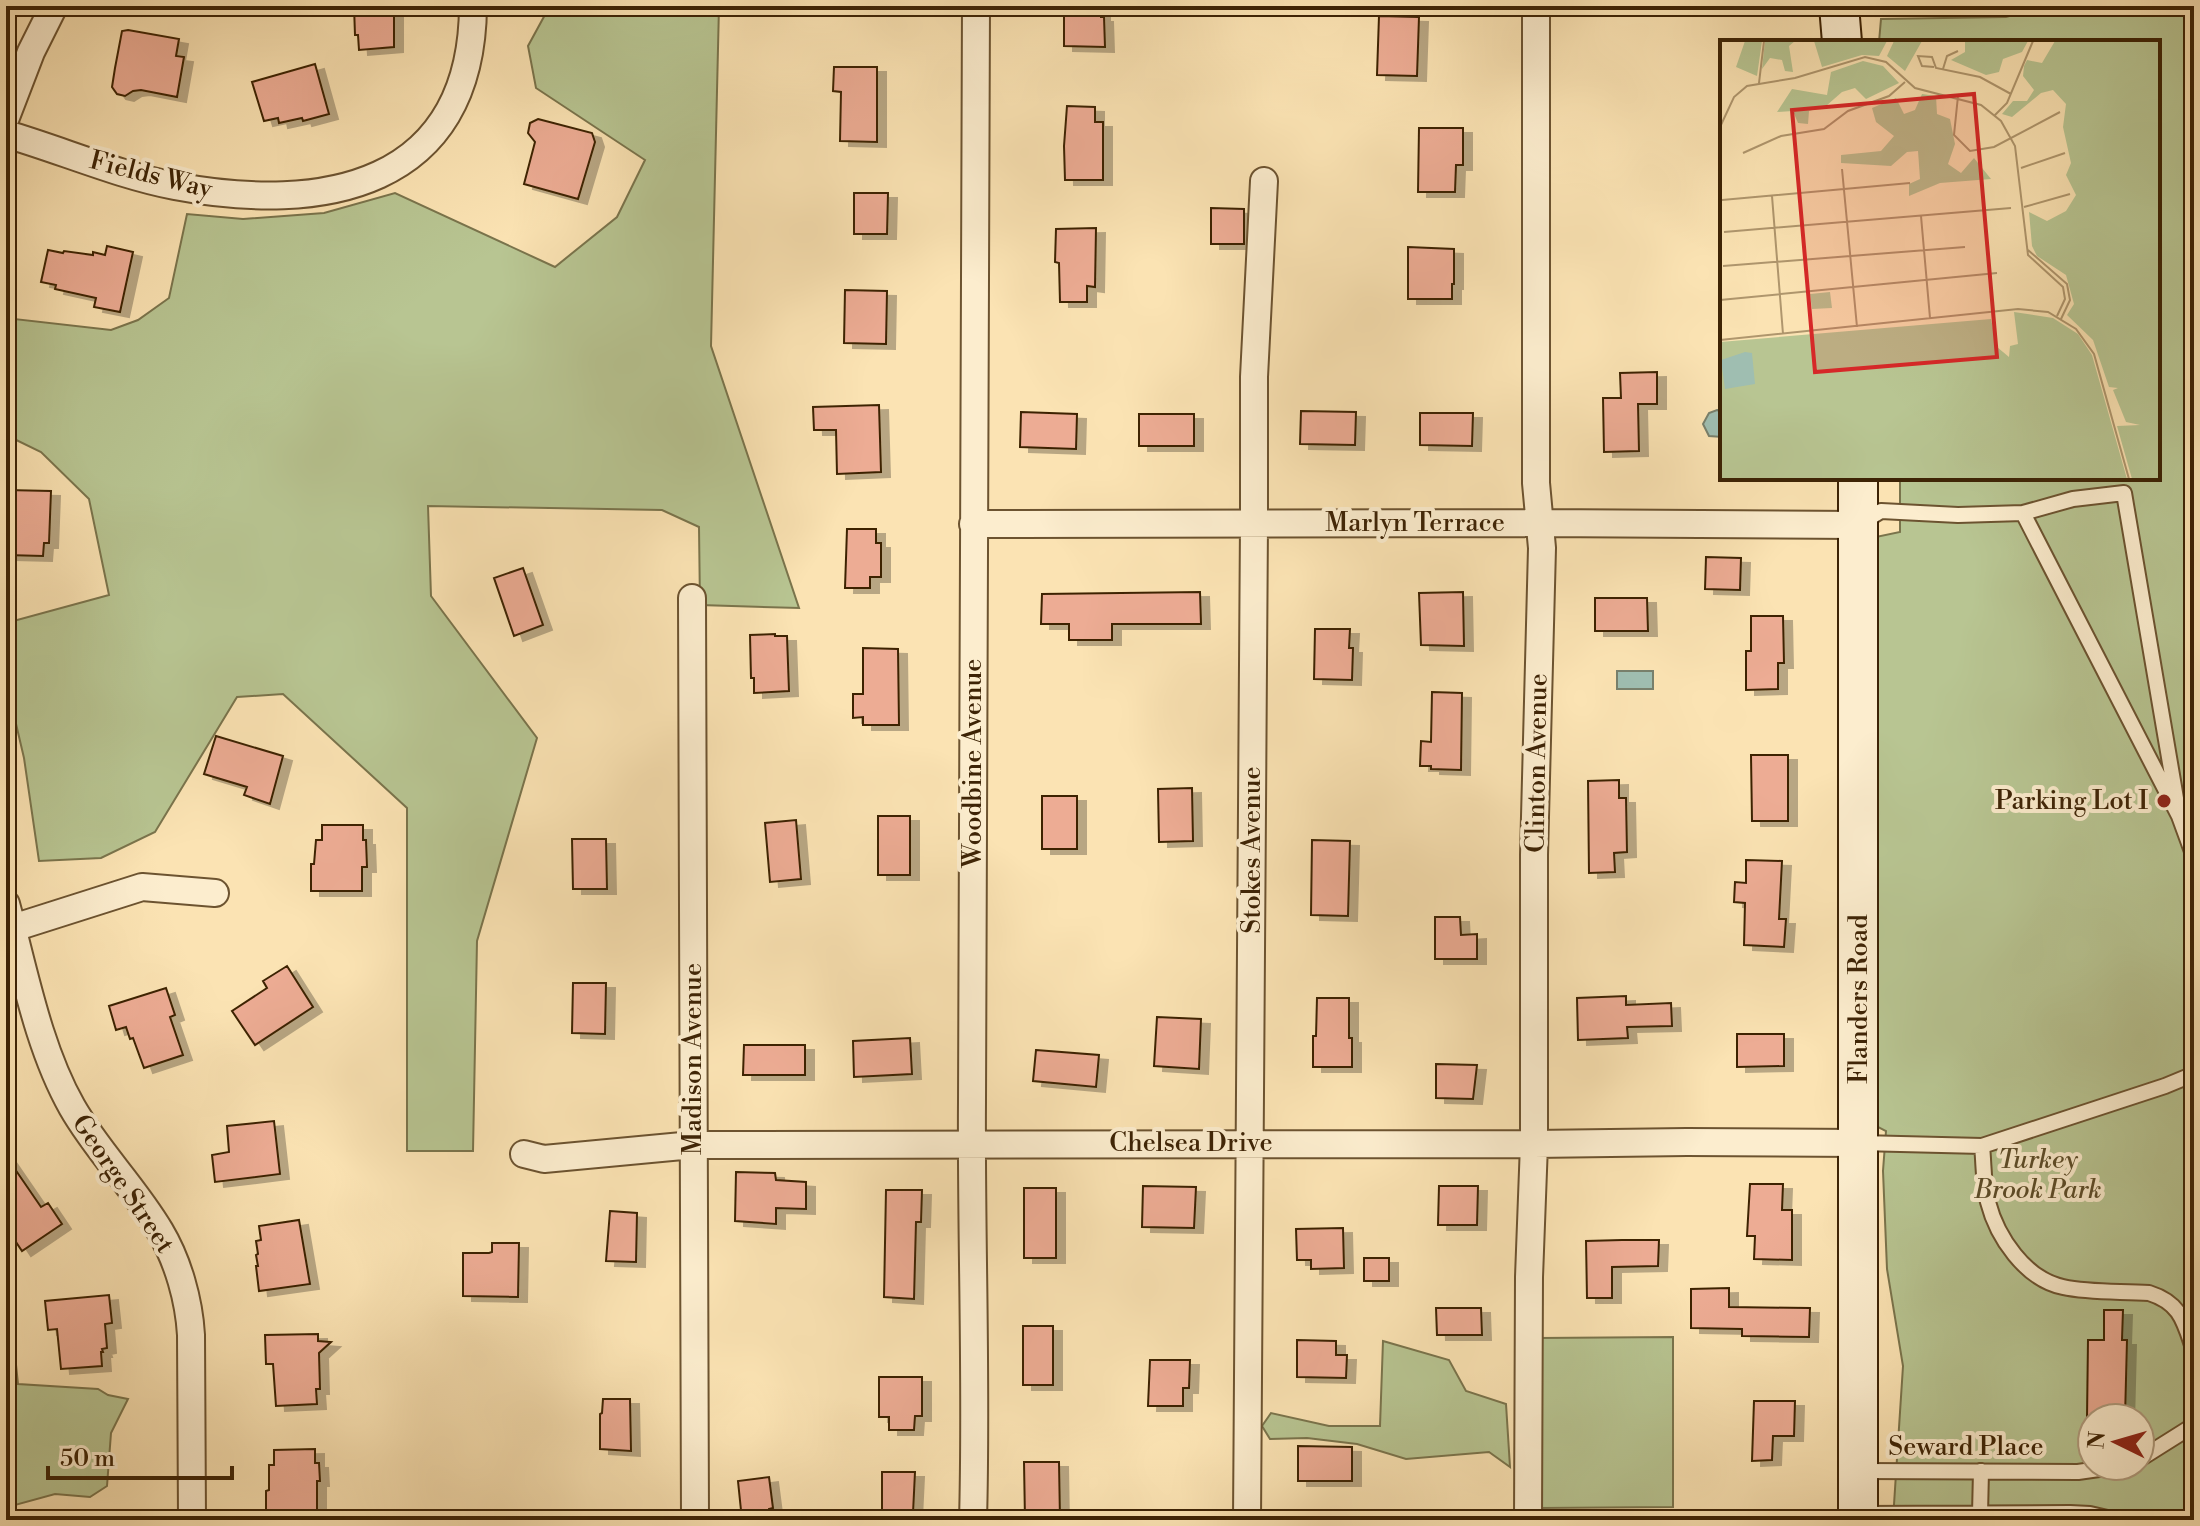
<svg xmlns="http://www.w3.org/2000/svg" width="2200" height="1526" viewBox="0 0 2200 1526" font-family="'Libre Bodoni',serif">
<defs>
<filter id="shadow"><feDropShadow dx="9" dy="5" stdDeviation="0" flood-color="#0004"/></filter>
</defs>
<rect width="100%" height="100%" fill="#fbe3b3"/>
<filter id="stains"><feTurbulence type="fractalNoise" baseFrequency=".0025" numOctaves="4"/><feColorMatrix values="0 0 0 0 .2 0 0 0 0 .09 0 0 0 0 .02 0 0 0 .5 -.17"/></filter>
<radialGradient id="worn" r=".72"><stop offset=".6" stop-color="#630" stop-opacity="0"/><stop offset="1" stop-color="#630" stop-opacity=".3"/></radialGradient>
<path fill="#b8c592" stroke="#7a744c" stroke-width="2" fill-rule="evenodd" d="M588,6H719L711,346L799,608L700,605L699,527L662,510L428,506L431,596L537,738L477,941L473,1151H407V808L283,694L237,697L155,832L101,858L39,861L24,758L9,694L6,689V623L109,595L89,499L41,452L6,435V318L111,330L138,320L169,298L187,214L243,219L324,213L395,193L555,267L617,217L645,160L536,88L528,46L546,13Z
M2046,6H2194V1520H1893L1903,1366L1887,1269L1883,1171L1886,1131L1872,1124L1871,538L1900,532V480L1894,478H2158V42H1879L1881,19L2006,17ZM2092,1418H2140V1466H2092Z
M6,1294L10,1307L18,1384L98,1389L108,1395L128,1399L111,1433L107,1486L90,1497L55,1494L11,1506L6,1514Z
M1673,1337V1507L1539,1508V1338Z
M1383,1341L1449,1360L1466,1391L1506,1404L1510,1467L1489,1452L1406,1459L1357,1444L1307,1438L1270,1439L1262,1426L1271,1413L1329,1426H1380Z"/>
<path fill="#9fbeb1" stroke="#78806c" stroke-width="2" d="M1717,410L1722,412V437L1709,436L1703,424L1709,413Z
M1617,671H1653V689H1617Z"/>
<path fill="#edac94" stroke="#3d2305" stroke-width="2" filter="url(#shadow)" d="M354,6H394V47L359,50L358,35H355Z
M1064,6H1101V17H1104L1105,47L1064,46Z
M1379,16L1419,17L1417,76L1377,75Z
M128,30L179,39L176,56L184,57L177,97L141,90L133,91L125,96L117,94L112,87L115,68L122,31Z
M315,64L329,114L303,121L302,118L279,123L278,118L264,121L252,82Z
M834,67H877V142L840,141L841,92L833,91Z
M1067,106L1095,107V122H1103V180H1065L1064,146Z
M538,119L592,133L595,142L578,199L524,184L535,142L528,133L530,123Z
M1419,128H1463V165H1456L1455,192H1418Z
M854,193H888L887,234H854Z
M1211,208L1244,209V244H1211Z
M1096,228L1095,287L1087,286V302H1060L1059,263L1055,262L1056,229Z
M107,246L133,252L120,312L94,307L96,298L55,289L56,285L41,282L48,250L63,253L64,251L93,255V252L105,255Z
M1408,247L1454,249V284H1452V299H1408Z
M845,290L887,291L886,344L844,343Z
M1657,372V404H1638L1639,451L1604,452L1603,398H1621L1620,373Z
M879,405L881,472L837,474L836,430H814L813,407Z
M1301,411L1356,412L1355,445L1300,444Z
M1021,412L1077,414L1076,449L1020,447Z
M1420,413H1473L1472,446L1420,445Z
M1139,414H1194V446H1139Z
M6,490L51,491L49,543H44L43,556L6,555Z
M847,529H876V543H881V577H870V588H845Z
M1706,557L1741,558L1740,590L1705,589Z
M523,568L543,625L514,636L494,578Z
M1200,592L1201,624H1112V640H1069V624H1041L1042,594Z
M1463,592L1464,646L1421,645L1419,593Z
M1595,598H1647L1648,631H1595Z
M1751,616H1783L1784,663H1778V689L1746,690V651H1751Z
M1315,629H1350L1349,648H1353L1352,680L1314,679Z
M775,634V636H787L789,691L754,693V678H751L750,635Z
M863,648L898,649L899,725H863V717L853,718V694H863Z
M1432,692L1462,693L1461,770L1431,769V766H1420L1421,741L1431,742Z
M216,736L283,756L270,804L244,795L247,787L204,774Z
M1751,755H1788V821H1752Z
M1619,780V798H1626L1627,852L1614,853L1615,872L1589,873L1588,781Z
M1192,788L1193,841L1159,842L1158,789Z
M1042,796H1077V849H1042Z
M878,816H910V875H878Z
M796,820L801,879L770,882L765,823Z
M322,825H363V840H366L367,867H362V891H311V864H314L316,840H322Z
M572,839H606L607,889H573Z
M1312,840L1350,841L1348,916L1311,915Z
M1746,860L1782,861L1779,919H1786L1784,947L1744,945L1745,903L1734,902L1735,882L1746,883Z
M1435,917H1460L1461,935L1477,934V959H1435Z
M287,966L313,1007L255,1045L232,1011L267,988L263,981Z
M573,983H606L605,1034L572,1033Z
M166,988L175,1015L170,1017L183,1055L144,1068L133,1038L130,1039L126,1027L116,1030L109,1006Z
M1626,996V1005L1671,1003L1672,1026L1627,1027L1628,1038L1578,1040L1577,998Z
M1317,998H1349V1038H1352V1067H1313V1036H1316Z
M1157,1017L1201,1019L1199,1069L1154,1066Z
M1737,1034H1784V1066L1737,1067Z
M910,1038L912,1074L854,1077L853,1041Z
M744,1045H805V1075H743Z
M1036,1050L1099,1055L1096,1087L1033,1081Z
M1436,1064L1477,1065L1473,1099L1436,1098Z
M274,1121L280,1174L215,1182L212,1155L229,1152L227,1126Z
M6,1156L41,1207L48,1203L62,1224L22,1251L6,1227Z
M736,1172L775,1173L776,1180L806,1182V1209L776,1208V1224L735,1221Z
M1750,1184H1783L1782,1210H1792V1260L1754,1259L1755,1236H1747Z
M1143,1186L1196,1187L1194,1228L1142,1227Z
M1439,1186H1478L1477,1225H1438Z
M1024,1188H1056V1258H1024Z
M886,1190H922L921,1222H916L914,1299L884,1297Z
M610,1211L637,1213L636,1262L606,1261Z
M299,1220L310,1284L259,1291L256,1266H258L256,1255L258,1254L256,1241L261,1240L259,1226Z
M1343,1228L1344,1268L1311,1269V1260H1297L1296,1229Z
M1622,1240H1659L1658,1266L1612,1267V1298H1587L1586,1241Z
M492,1243H519L518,1297L463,1296V1253H489L492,1252Z
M1364,1258H1389V1281H1364Z
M1729,1288V1307L1810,1308L1809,1337L1742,1336V1329L1691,1328V1289Z
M109,1295L112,1323L105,1324L107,1348L102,1349L103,1352H101L102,1366L61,1369L57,1329L48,1330L45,1301Z
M1436,1308H1481L1482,1335H1437Z
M2104,1310H2123L2122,1340H2127L2125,1418H2087L2088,1340H2104Z
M1023,1326H1053V1385H1023Z
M318,1334V1341L331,1342L319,1353L320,1389H316L317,1404L276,1406L273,1364H266L265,1335Z
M1297,1340L1336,1341V1355H1347L1346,1378L1297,1377Z
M1150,1360H1190L1189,1388H1183V1406H1148Z
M879,1377H922V1416H915L914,1430H889V1417H879Z
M603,1399H630L631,1451L600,1449V1414L602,1413Z
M1754,1401H1795L1794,1436H1773L1772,1460L1752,1461Z
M1298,1446L1352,1447V1481H1298Z
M315,1449V1463H319L320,1481H317V1513L266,1515V1491L269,1490V1465H274V1450Z
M1024,1462H1059L1060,1520H1025Z
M882,1472H915L913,1513L882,1512Z
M769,1477L773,1508L769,1509L770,1520H742L738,1481Z"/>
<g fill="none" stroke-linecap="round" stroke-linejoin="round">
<defs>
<path id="service" d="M2023,513L2179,816L2194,857
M1861,523L1881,511L1958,515L2023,513L2073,499L2124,493L2179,816
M1860,1143L1982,1146L2165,1086L2194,1074
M1982,1146C1984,1164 1983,1185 1988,1202C1997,1237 2025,1279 2063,1287C2090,1293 2121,1291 2149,1293C2181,1303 2184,1322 2194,1351
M2140,1459L2194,1425
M1861,1471L2078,1472L2120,1466
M1859,1514L2070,1513L2090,1514L2116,1520
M1980,1514L1981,1471"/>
<path id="minor" d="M6,117L31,52L54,6
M6,134C61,150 118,175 175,186C322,214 472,188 473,6
M973,524L1540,523L1857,525
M692,598L695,1520
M6,904C24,970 38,1047 72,1107C97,1151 134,1187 160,1231C178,1261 189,1300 191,1335L192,1520
M13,928L142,887L215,893
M524,1154L544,1159L693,1145L1534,1144L1687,1142L1859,1143
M973,1520C977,1381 971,1241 972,1102C973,736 974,371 976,6
M1247,1520L1254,523V377L1264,181
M1528,1520L1529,1277L1534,1144V855L1542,548L1536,483V6"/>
<path id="secondary" d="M1839,6L1842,42
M1858,478V1520"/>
</defs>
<use href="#service" stroke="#6c5330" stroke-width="18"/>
<use href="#minor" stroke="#6c5330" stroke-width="30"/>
<use href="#secondary" stroke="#3d2305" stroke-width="42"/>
<use href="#service" stroke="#fcedce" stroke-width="14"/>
<use href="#minor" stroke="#fcedce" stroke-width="26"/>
<use href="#secondary" stroke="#fcedce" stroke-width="38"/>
</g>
<circle fill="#8f2418" stroke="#fcedce" stroke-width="3" cx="2164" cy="801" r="8"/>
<g text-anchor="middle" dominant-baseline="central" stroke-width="8" stroke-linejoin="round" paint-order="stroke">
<g font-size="26" fill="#3d2305" stroke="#fcedce">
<text transform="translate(151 175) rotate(14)">Fields Way</text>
<text x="1415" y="523">Marlyn Terrace</text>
<text transform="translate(973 763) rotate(-90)">Woodbine Avenue</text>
<text transform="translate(1537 763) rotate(-89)">Clinton Avenue</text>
<text transform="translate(1252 850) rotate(-90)">Stokes Avenue</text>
<text transform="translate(1859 999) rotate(-90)">Flanders Road</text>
<text transform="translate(693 1059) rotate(-90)">Madison Avenue</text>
<text x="1191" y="1143">Chelsea Drive</text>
<text transform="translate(123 1184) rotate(56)">George Street</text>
<text x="1966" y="1447">Seward Place</text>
</g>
<g font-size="26" fill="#3d2305" stroke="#fcedce" text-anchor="end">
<text x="2148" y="801">Parking Lot I</text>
</g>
<g font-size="26" font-style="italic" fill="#5c4c28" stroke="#fcedce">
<text x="2038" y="1160">Turkey<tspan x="2038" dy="30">Brook Park</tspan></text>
</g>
</g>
<g transform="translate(1720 40)">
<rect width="440" height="440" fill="#fbe3b3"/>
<path d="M25,1H42L37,36L16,27ZM45,1H75L69,6L73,32L65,31L62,20L50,18L42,29ZM94,1H167L159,16L142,15L102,27ZM174,1H202L185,31L167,16ZM245,1H308L302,12L283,19L279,32L266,35L231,20L245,12ZM335,1H440V439H412L397,386L420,385L406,382L393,350L398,348L389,347L373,300L347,275L354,264L346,235L317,216L312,206L309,172L327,181L346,171L356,155L346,135L351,123L343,87L346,64L333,50L321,53L292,77L282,74L293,61H307L314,50L303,36L304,26L307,20L322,23ZM143,21L163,26L179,43L146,59L135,48L122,52L106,66L89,71L88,84L78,83L73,71L57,72L72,49L107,55L111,32ZM202,54L216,56L217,74L230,79L235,104L228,124L241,133L254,118L271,139L220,143L189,156V144L200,139L198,111L187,112L171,126L121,123V115L161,111L174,96L156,82L152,68L176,58L184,74L195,70ZM110,252L112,268L92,269L90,254ZM294,272L333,278L358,294L372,315L407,439H0V302L271,279L277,307L289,317L290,306L298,304Z" fill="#b8c592"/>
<path d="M25,312L32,313L35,344L5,349L1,320Z" fill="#9fbeb1"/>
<path fill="none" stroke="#af966d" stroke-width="2" d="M214,27L202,26L198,16L212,17L216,28L260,37L291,54M223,29L227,16L238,11M39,43L44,1M238,56L234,95L250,111L274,107L340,72M275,75L287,63L313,1M0,87L14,57L27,46L75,38L145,17L166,22L195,48L261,65L281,81L295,106L308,215L343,247L345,259L337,276M23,113L61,96L104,89L128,71L169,56L185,42M301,128L345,113M122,129L137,287M52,156L63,294M2,160L190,143M304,167L350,154M201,176L210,278M4,192L291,168M308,210L347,244L350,260L341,279M3,226L245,207M0,260L277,233M0,300L298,269L328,272L356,289L374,314L409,439"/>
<path fill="#d62828" fill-opacity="0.15" stroke="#d62828" stroke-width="4" d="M254,54L277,317L95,332L72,70Z"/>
<rect width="440" height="440" fill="none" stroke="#3d2305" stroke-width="4"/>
</g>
<rect width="2200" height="1526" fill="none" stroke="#fbe3b3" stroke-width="32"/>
<rect x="8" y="8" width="2184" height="1510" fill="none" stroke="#3d2305" stroke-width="4"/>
<rect x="16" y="16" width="2168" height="1494" fill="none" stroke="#3d2305" stroke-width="2"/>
<g transform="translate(2116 1442) rotate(275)"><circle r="38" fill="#fcedce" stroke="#b09c7e" stroke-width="2"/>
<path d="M0-6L14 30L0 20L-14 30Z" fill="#8f2418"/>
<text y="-12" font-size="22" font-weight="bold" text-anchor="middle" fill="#3d2305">N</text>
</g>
<path d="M48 1466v12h184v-12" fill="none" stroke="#3d2305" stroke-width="4"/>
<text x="60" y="1466" font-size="24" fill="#3d2305" stroke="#fcedce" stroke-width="6" paint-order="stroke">50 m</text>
<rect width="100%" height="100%" filter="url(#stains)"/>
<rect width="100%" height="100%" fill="url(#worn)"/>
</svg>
